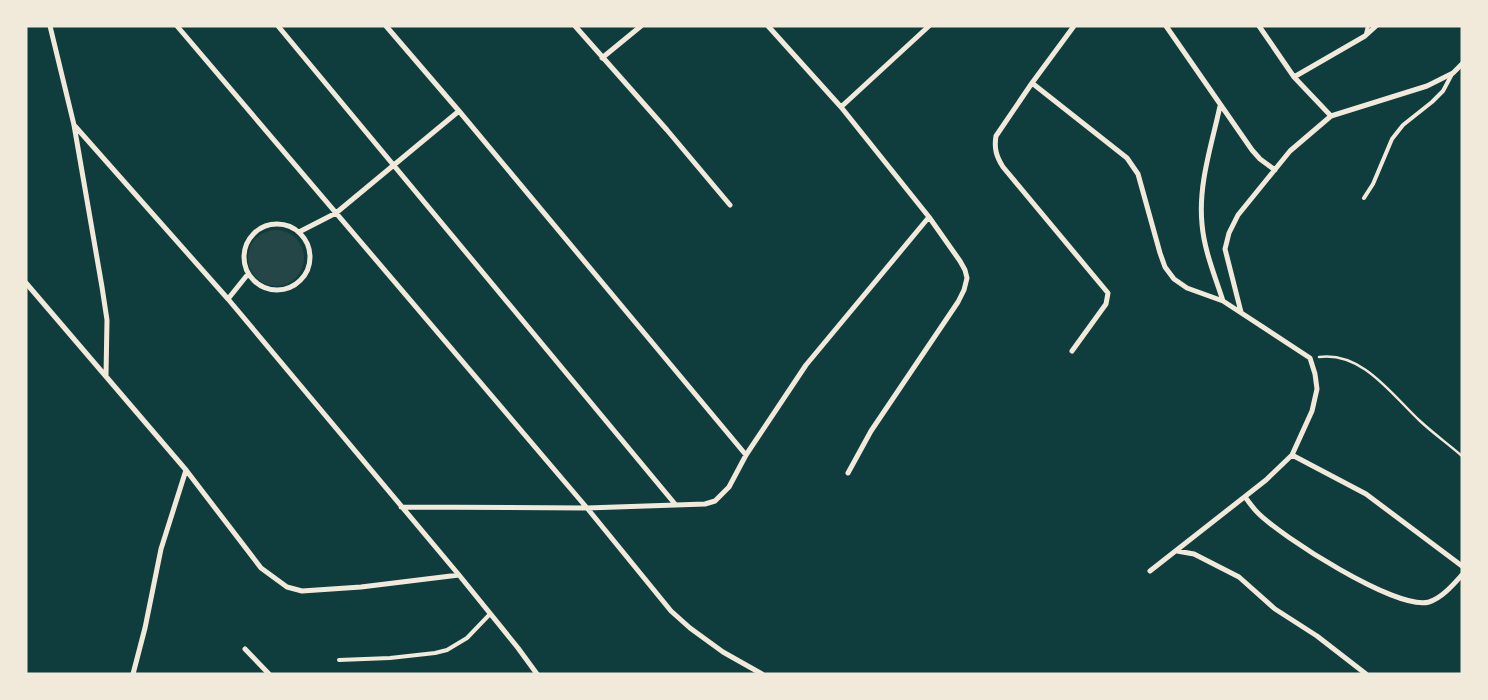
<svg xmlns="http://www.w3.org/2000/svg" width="1488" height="700" viewBox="0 0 1488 700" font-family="Bitter,serif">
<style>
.green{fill:#244646}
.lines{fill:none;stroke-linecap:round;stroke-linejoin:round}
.path{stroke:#f1e9da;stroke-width:2.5}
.service{stroke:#f1e9da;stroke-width:4}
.minor{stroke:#f1e9da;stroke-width:5}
</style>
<rect width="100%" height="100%" fill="#0f3d3e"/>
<path class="green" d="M248 258a28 28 0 1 1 56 0a28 28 0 1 1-56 0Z"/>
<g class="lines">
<path class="path" d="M1319,357c43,-6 73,38 101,64 13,12 28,23 42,35"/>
<path class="service" d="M1366,34l2,-8
M1364,198l9,-14 19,-45 11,-14 29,-23 11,-11 9,-17
M339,660l51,-2 45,-5 12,-3 20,-12 23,-24"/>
<path class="minor" d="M50,26l24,99 28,162 5,33 -1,55
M177,26l410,482 84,103 19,17 33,24 39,22
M278,26l397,478
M386,26l73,85 287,344
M575,26l92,104 63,75
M768,26l73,81 88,110 31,44 5,9 2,8 -3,12 -6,12 -87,129 -23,42
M1074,26l-42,57 95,75 11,16 22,79 5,14 9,12 13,9 36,13 87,57 5,16 2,15 -5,22 -20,44 -26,25 -116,91
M1166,26l86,124 8,9 15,11
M1259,26l35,51 37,39
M602,58l39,-32
M1294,77l71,-41 11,-10
M1032,83l-36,53c-2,12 0,20 7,31l105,126 -2,11 -34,47
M1220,106c-8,38 -22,78 -18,118 2,26 13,52 21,77
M841,107l88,-81
M74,125l154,174 231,276 59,73 19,26
M244 257a33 33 0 1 1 66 0a33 33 0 1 1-66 0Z
M299,232l37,-19 123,-102
M26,283l160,187 75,98 26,19 15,4 59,-4 98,-12
M228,299l20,-25
M1241,312l-16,-63 4,-16 9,-18 52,-64 41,-35 96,-30 26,-13 9,-9
M1292,455l74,39 96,72
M1245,497c4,5 8,11 12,15 23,24 140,99 172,90 13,-4 24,-17 33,-27
M401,507l186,1 118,-4 10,-3 14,-14 17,-32 60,-90 123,-148
M1177,551l17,3 45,23 36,32 42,27 49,38
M245,649l24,25
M133,674l12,-46 16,-79 25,-79"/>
</g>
<rect width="1488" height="700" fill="none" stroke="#f1e9da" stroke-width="55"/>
</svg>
